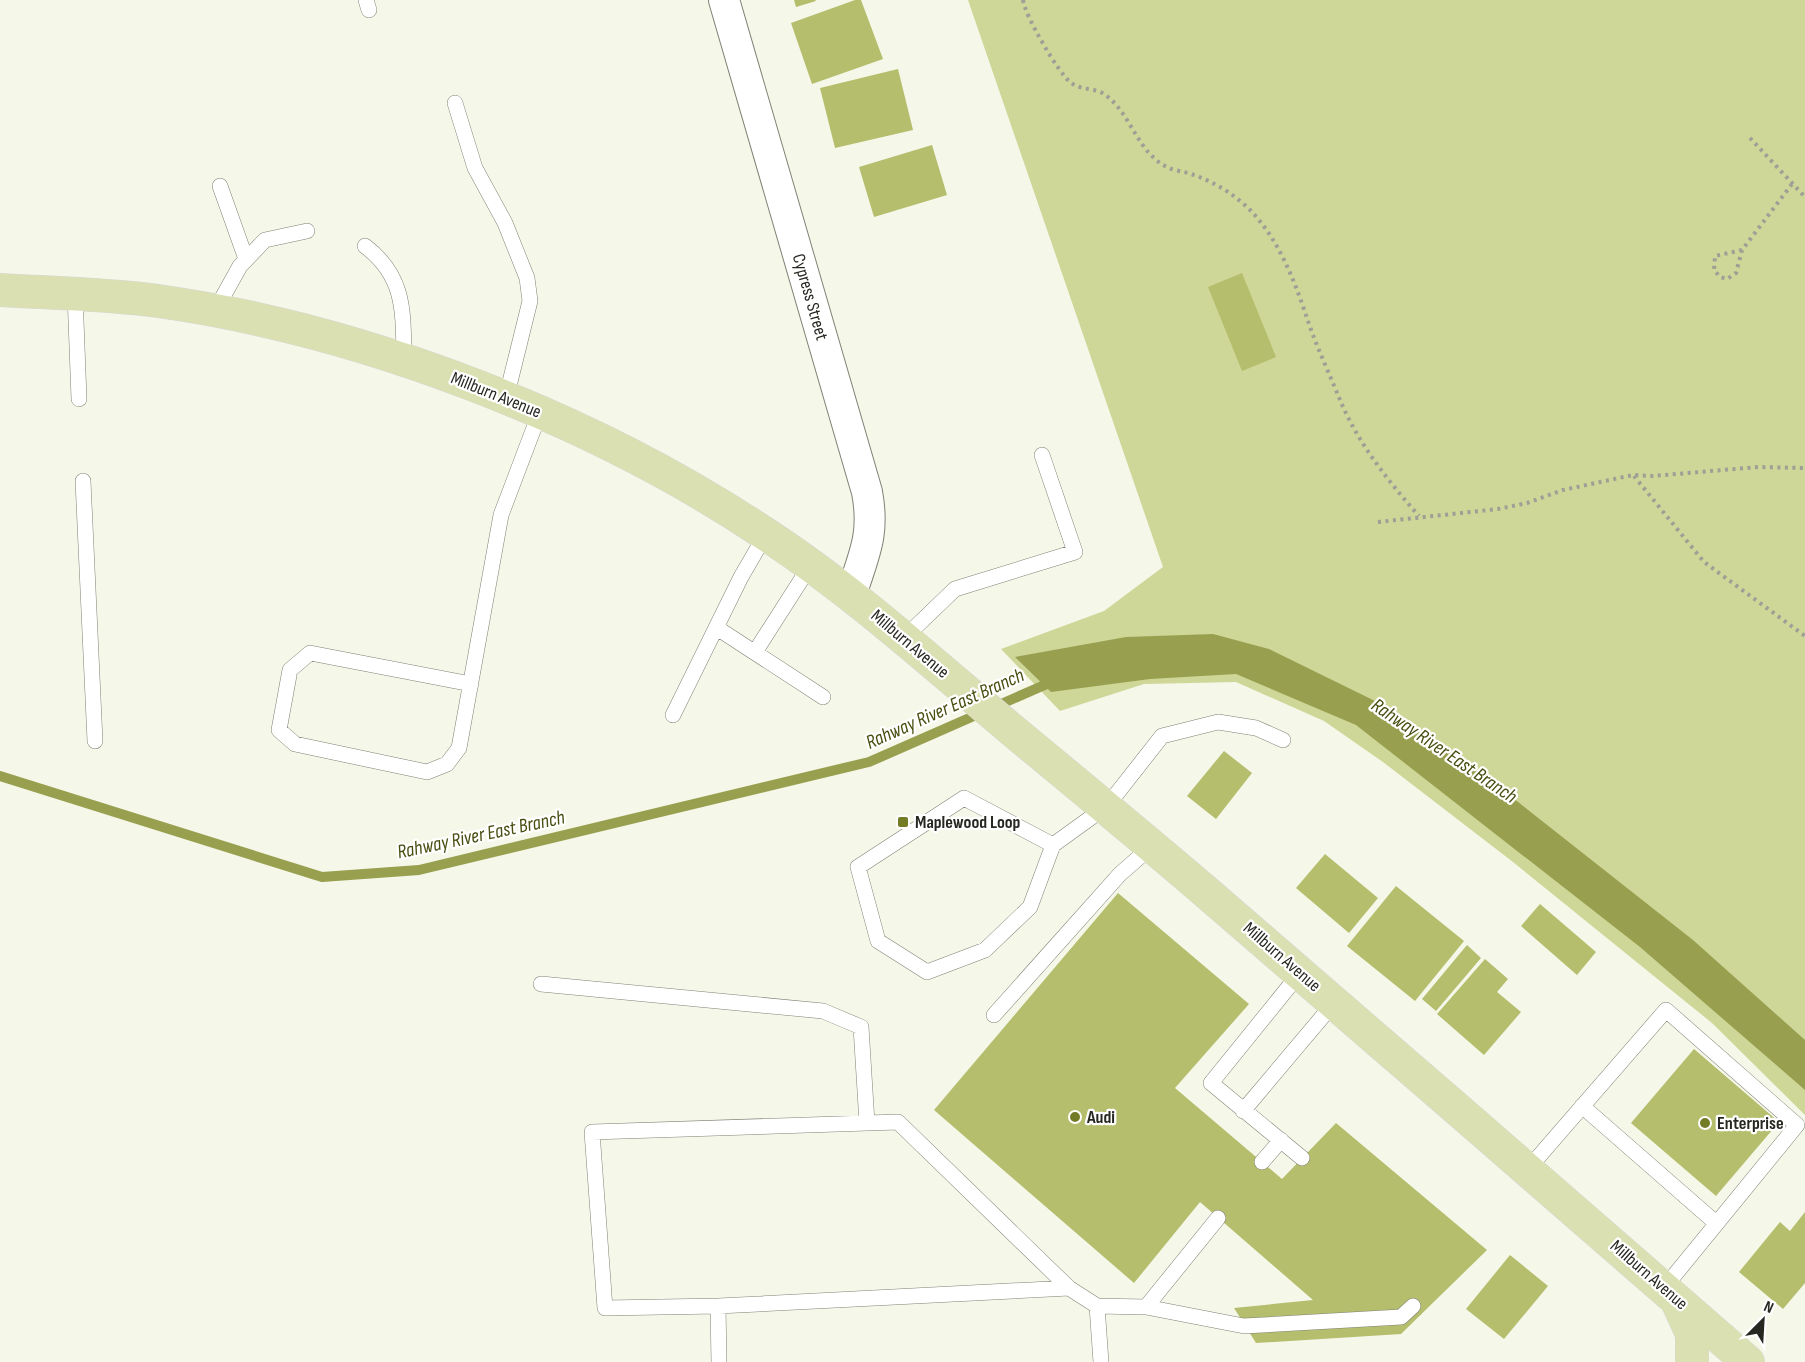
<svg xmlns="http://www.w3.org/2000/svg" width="1805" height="1362" viewBox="0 0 1805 1362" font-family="'Sofia Sans Condensed',sans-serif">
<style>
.green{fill:#ced698}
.water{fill:#98a04f}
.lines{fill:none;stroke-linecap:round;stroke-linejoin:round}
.stream{stroke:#98a04f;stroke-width:10}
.building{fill:#b5be6c}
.service-casing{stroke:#808275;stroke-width:16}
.minor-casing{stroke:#808275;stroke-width:32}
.primary-casing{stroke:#d8d8d7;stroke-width:34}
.path{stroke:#9e9f95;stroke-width:4;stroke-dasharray:3 4.5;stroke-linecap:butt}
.service{stroke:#fff;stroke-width:15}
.minor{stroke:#fff;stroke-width:30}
.primary{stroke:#dae0b2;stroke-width:33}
.poi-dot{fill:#737b25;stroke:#fff;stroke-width:2}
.labels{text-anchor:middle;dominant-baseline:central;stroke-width:4.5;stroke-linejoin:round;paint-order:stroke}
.street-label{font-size:18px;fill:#272722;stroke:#fff}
.poi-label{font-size:18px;font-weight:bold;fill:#272722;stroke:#fff;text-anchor:start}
.water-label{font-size:20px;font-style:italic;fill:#494e10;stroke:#fff}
</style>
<rect width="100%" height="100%" fill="#f5f7e9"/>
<path class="green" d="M968,0h837v1115l-93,-92 -199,-161 -130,-100 -59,-41 -88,-39 -92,2 -84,27 -59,-62 103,-38 59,-44z"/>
<path class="water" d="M1213,634l56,15 106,52 119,82 199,157 112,100v50l-165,-143 -284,-222 -120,-51 -86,5 -99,13 -36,-35 111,-20z"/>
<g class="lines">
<path class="stream" d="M0,776l322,101 97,-7 450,-108 187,-82"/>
</g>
<path class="building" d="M794,0h21l1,1 -20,6z
M855,0h6l22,59 -71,25 -21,-61z
M898,69l15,61 -78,18 -15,-60z
M932,145l15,50 -73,22 -15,-50z
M1242,273l34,84 -34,14 -34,-84z
M1224,751l28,22 -36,46 -29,-23z
M1325,854l53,44 -29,35 -53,-45z
M1396,886l68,55 -49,60 -68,-55z
M1118,893l131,111 -74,84 107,91 54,-56 151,127 -86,84 -145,9 -22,-35 79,-8 -113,-98 -66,81 -200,-173z
M1540,904l56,48 -19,23 -56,-49z
M1467,945l14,13 -45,53 -14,-12z
M1485,959l23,20 -11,13 24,20 -37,43 -47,-41z
M1694,1049l85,73 -63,74 -85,-73z
M1805,1212v71l-22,26 -44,-37 41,-50 10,9z
M1510,1255l38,31 -44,53 -38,-30z"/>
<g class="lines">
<defs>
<path id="service" d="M366,0l3,10
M455,103l20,65 30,55 22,55 3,23 -24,97
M220,186l26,73
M365,246c41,31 38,67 39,114
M75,294l4,105
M215,311l25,-45 25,-26 42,-9
M83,481l12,260
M717,628l106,69
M904,638l51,-49 120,-37 -33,-97
M755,652l55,-86
M471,684l-161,-31 -20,17 -11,60 16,14 132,28 20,-8 12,-16 42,-233 39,-103
M673,715l68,-138 25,-43
M1053,845l-89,-47 -106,69 20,74 49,31 58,-22 45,-43 23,-62 54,-39 55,-70 56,-14 38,6 27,12
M1300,973l-89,110 91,75
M541,984l282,27 38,16 6,96
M994,1015l126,-141 32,-28
M1582,1106l134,117
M1243,1111l91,-108
M1262,1162l19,-22
M1527,1170l139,-160 131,115 -133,163
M1069,1288l-351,18 -113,2 -13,-176 306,-10 171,166 28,18 49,1 72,-89
M718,1306l1,56
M1097,1306l4,56
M1146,1307l98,19 157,-9 12,-11"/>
<path id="minor" d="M724,0l143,492c8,43 -3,62 -16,103"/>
<path id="primary" d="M0,290c52,3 106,4 158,11 206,29 433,117 606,232 89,58 167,129 248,197 65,54 130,107 194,162 181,156 362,313 542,470
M1677,1301l15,33v28"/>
</defs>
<use href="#service" class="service-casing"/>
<use href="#minor" class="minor-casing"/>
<use href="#primary" class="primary-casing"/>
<path class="path" d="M1023,0c2,16 35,72 47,82 9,8 25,6 34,12 28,19 32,59 65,74 6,3 14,3 22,6 22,7 45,21 61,38 29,31 44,73 57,112 9,26 21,51 31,76 18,43 48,81 79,116
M1750,138l55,59
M1742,250l-27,6 -1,14 6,7 7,2 9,-6 6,-23 50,-66
M1634,476l70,86 101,74
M1378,522l120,-13 29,-6 36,-13 70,-15 20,1 105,-9 47,1"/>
<use href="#service" class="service"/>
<use href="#minor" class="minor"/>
<use href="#primary" class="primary"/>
</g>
<g class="poi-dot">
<rect x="897" y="816" width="12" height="12" rx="3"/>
<circle cx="1075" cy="1117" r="6"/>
<circle cx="1705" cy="1123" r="6"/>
</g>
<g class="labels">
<g class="street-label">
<text transform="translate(810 297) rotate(74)">Cypress Street</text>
<text transform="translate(496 395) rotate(22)">Millburn Avenue</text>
<text transform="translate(910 644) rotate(40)">Millburn Avenue</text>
<text transform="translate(1282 957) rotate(41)">Millburn Avenue</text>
<text transform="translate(1649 1275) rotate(41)">Millburn Avenue</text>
</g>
<g class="poi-label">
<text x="915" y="822">Maplewood Loop</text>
<text x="1087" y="1117">Audi</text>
<text x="1717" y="1123">Enterprise</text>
</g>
<g class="water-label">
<text transform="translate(945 709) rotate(-24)">Rahway River East Branch</text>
<text transform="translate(1444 751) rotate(34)">Rahway River East Branch</text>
<text transform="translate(481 835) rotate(-12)">Rahway River East Branch</text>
</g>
</g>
<g transform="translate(1763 1320) rotate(24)" stroke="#ffffff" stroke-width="4.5" paint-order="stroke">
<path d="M0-4.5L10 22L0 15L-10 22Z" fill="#272722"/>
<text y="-9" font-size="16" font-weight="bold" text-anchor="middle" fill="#272722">N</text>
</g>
</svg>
